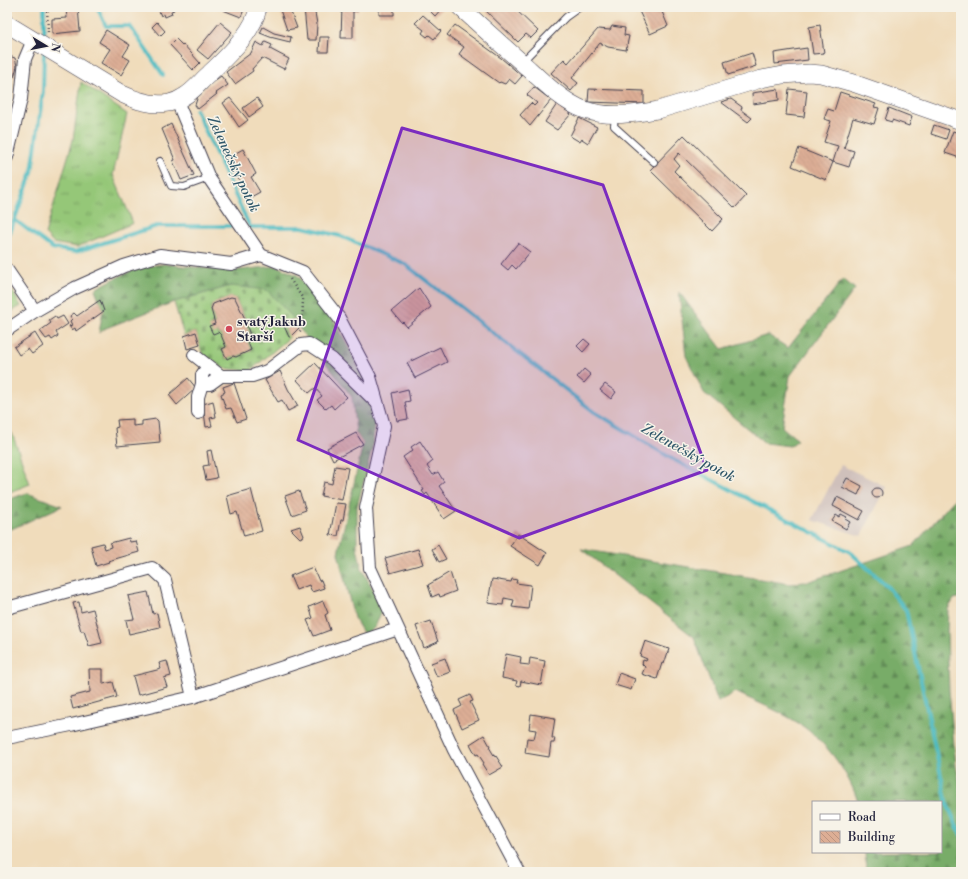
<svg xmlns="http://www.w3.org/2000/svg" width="968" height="879" viewBox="0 0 968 879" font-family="'Libre Bodoni',serif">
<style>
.industrial{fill:#cfc0bb}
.grass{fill:url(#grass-tufts);stroke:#5c745a}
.forest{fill:url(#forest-firs);stroke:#4d6752}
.cemetery{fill:url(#cemetery-stones);stroke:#5c745a;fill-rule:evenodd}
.pitch{fill:#95c778;stroke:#5c745a}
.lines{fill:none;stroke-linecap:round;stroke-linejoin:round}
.stream{stroke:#4ab9c0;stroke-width:4}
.building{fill:url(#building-back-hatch)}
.lane-casing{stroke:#413e4e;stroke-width:8}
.street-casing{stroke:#413e4e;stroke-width:14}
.secondary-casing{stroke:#413e4e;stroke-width:18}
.path{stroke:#413e4e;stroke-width:2.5;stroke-dasharray:1 3;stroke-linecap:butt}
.lane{stroke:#fff;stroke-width:6}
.street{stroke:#fff;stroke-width:12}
.secondary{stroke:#fff;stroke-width:17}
.marked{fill:#7b2cbf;fill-opacity:0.2;stroke:#7b2cbf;stroke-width:3;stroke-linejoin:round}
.poi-dot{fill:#d1495b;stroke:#f7f3e8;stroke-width:1.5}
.labels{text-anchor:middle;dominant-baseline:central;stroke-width:3;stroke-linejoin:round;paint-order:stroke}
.poi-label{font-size:13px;font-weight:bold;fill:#22223b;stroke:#f7f3e8;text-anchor:start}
.water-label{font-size:14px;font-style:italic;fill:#30576a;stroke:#f7f3e8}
</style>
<defs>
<pattern id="grass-tufts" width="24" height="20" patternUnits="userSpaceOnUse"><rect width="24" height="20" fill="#95c778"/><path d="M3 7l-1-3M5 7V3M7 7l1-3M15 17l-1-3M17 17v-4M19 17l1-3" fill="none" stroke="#79a164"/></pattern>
<pattern id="forest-firs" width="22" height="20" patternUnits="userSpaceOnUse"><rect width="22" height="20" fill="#78ac68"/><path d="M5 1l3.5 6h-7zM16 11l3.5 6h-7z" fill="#628c57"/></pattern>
<pattern id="cemetery-stones" width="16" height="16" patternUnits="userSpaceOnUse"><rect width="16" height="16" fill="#95c778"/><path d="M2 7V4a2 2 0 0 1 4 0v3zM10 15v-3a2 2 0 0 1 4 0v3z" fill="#79a164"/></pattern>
<pattern id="building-back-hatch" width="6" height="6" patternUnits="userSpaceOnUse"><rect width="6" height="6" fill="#ddae95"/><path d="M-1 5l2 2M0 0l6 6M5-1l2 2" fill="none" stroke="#bd9581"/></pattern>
</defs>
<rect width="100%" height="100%" fill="#f7f3e8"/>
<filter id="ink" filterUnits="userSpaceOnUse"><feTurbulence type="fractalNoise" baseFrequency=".025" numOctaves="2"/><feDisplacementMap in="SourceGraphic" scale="8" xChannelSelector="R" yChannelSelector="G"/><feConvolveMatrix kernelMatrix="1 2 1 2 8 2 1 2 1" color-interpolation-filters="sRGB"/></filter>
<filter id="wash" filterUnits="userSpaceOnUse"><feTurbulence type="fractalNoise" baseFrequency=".012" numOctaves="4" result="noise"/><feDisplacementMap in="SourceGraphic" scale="16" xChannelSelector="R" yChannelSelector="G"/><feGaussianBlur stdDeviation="0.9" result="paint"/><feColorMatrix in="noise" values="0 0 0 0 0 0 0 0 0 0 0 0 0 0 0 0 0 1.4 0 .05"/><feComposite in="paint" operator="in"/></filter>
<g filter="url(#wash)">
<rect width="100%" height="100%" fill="#f0dcbb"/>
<path class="industrial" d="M841,465l46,22 -26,49 -49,-16z"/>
<path class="grass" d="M81,82l46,32 -14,61 20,48 -56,24 -24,-4 -8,-9 28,-94z"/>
<path class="forest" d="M164,264l67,7 45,-5 21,9 23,25 19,29 28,53 8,42 -3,25 -15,58v41l5,21 21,39 -8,19 -10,9 -11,-18 -16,-65 25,-109 -7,-11 -4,-36 -53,-69 -5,-9 -63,-33 -57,16 -68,26 -7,5 4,-23 -8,-21c25,-13 39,-22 69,-25z
M843,279l12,10 -65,87 -8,51 16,13 -8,6 -25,-3 -61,-50 -18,-37 -7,-64 43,57 46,-14 20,13z
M961,492v105l-7,2 -6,10 -1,25 2,56 7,76 5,23v83h-95l-1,-20h76v-50h-83c-9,-29 -30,-57 -54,-75 -21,-15 -46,-24 -69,-35l-17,10 -24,-65 -113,-88 209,35 20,-3 103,-35z
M27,493l35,13 -55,25v-31z"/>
<path class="cemetery" d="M231,286l36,4 27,29 -10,7 5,10 1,1 -40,34 -27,-3 -21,-15 -6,-21 -12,4 -10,-34zM231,297l4,1 12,24 -1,2 4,11 -3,5 4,10 -15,7 -3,-1 -7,3 -4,-10 4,-2 -5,-12 -11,-9 5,-2 -4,-15 2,-5z"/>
<path class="pitch" d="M7,282l14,24 -14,8z
M12,433l18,51 -23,9v-59z"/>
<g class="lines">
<path class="stream" d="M44,7v34
M97,7l9,19h24l33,49
M196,110l54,117h53l37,9 65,28 188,147 81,49 176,92 36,33 20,25 41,194 14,31
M15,220l37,28 23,4 82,-26h81
M7,240l25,-68 11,-81 1,-39"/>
</g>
<g id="blocks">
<path class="building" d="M66,7h12l2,24 -28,3v-15l15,-1z
M154,7h19l1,3 -3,1 1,3 -7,3 -1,-3 -3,2 -3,-7 -3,1z
M224,7h21l-4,10 -18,-7z
M279,7h10l8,21 -10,2z
M304,7h10l3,17 -1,16h-9z
M330,7h11v2h-11z
M342,7h16v4h-5v27h-12z
M379,7h15v8h-15z
M426,7h17l-8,9z
M482,7h31l25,24 -7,7 -5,-4 -8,8z
M637,7h23l8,19 -18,8z
M423,15l18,16 -7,8 -5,-4 -2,2 -5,-4 2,-3 -9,-7z
M157,22l8,9 -5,5 -8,-9z
M220,22l12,10 -24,27 -11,-9z
M455,25l46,33 21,18 -7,8 -6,-5 -4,5 -5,-2 -1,1 -40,-29 5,-7 -17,-12z
M820,25l4,28 -11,1 -4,-27z
M612,26l13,2 -1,7 5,1 -3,14 -18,-3 -8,-4 -28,35 6,5 -7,8 -20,-18 13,-14 4,4 30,-34 12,1z
M263,27l11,6 17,4 -1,5 -20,-5 -10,-4z
M106,30l24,15 -7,11 7,4 -9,15 -20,-12 9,-14 -11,-7z
M320,37h9l-1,15h-9z
M176,39l6,6 1,-1 17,19 -7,7 -23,-25z
M256,42l7,4 2,-4 7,3 -2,4 19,10 -5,10 -22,-11 -10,11 1,2 -18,13 -9,-12 25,-19z
M807,48l1,12 -33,4 -1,-11z
M752,53l4,13 -28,9 -4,-13z
M9,56l6,2 2,8 -3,11 -7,-1 2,-9 -2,-1v-7z
M221,76l7,9 -12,8 1,1 -19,15 -3,-4 3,-9 8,-9z
M534,87l17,13 -21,26 -10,-11 11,-12 3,3 3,-3 -10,-8z
M589,89l55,2v13l-56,-2z
M778,89l1,11 -26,4 -1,-11z
M789,89l18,2 -3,26 -18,-2z
M840,92l36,12 -2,3 5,1 -5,16 -21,-6 -9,30 10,3 -5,16 -16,-5 5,-16 -14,-4 7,-21 -7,-2 4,-10 6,2z
M230,98l18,22 -9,7 -16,-24z
M257,98l6,9 -14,10 -6,-9z
M731,99l11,8 -1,3 11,8 -4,4 -27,-20z
M557,104l14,10 -14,16 -12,-8z
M889,108l23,9 -3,9 -17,-6v2l-7,-2z
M579,118l18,9 -9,16 -6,-4 -2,3 -10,-6z
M171,124l23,51 -13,5 -8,-19 2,-1 -13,-31z
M934,125l15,5 -3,9 -15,-5z
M953,131l8,3v20l-1,4 -15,-5z
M684,135l62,61 -11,12 -56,-55 -5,6 5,6 -5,6 49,48 -11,12 -62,-61z
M799,148l34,14 -7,18 -34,-14z
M243,149l13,25 -5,3 9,15 -11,6 -22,-40z
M518,243l12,9 -14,17 -4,-4 -4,5 -7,-6z
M419,288l12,19 -24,20 -4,-5 -1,1 -10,-12z
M231,297l4,1 12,25 -1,1 4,11 -3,5 4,10 -15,7 -3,-1 -6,3 -5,-10 4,-2 -5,-12 -3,-3 -5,2 -4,-8 6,-2 -4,-15 2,-5z
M100,300l4,11 -28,20 -1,-3 -3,2 -3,-4 3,-1 -2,-4 2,-2 -2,-3 4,-3 3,3z
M55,316l2,3 6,-3 5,8 -12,8 2,4 -6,4 -2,-3 -4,2 -6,-8 11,-8 -2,-3z
M294,319l5,9 -9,9h-1l-5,-11z
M196,332l4,13 -13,4 -3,-13z
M35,333l8,13 -11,8 -4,-5 -9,6 -5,-8z
M584,339l6,5 -7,8 -6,-6z
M440,347l7,15 -32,16 -8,-15z
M315,363l32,34 -13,12 -3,-4 -5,4 -9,-9 5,-4 -7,-8 -6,5 -12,-13z
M584,369l7,6 -7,8 -7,-6z
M280,371l8,18 10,17 -10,5 -6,-11 -4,2 -13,-22z
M188,378l8,10 -19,17 -8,-10z
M234,383l12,36 -9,3 -6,-14 -5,1 -5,-15 4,-2 -2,-5z
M605,384l11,8 -5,7 -11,-9z
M408,389l2,12 -5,1 3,17 -11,2 -5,-28z
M213,401l3,16 -6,1 2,8 -6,1 -3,-23z
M133,419v7l9,-1v-4l14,-2 2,2 2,21 -43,4 -2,-18 3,-1 -1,-7z
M356,433l7,11 -30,16 -6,-12z
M420,441l13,20 -6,5 6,9 5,-3 6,10 -5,4 17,25 -12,8 -17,-26 -2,2 -3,-4 2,-1 -21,-33 10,-7 -2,-3z
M211,450l6,28 -11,2 -3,-14 6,-1 -2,-14z
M335,466l13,2 -6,32 -21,-4 3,-14 8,2z
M847,478l15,8 -4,9 -16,-8z
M872 493a5 5 0 1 1 10 0a5 5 0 1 1-10 0Z
M251,489l11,42 -18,5 -7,-24 -6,2 -4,-18z
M299,491l7,19 -14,5 -7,-19z
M837,497l27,14 -5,9 -26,-14z
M336,503l10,1 -3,16h-2l-3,16 -8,-1z
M841,514l6,3 -2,2 5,3 -4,7 -14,-8 4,-6 3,2z
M300,526l4,10 -4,2 -9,-9z
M518,534l29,19 -7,12 -30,-19z
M129,538l1,4 6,-1 3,11 -31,9 1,1 -13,4 -5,-20 12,-3 2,6 6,-2 -1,-4z
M438,545l8,14 -7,3 -7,-13z
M418,549l5,15 -33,9 -5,-15z
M313,567l6,14 2,-1 3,8 -12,4 -3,-7 -13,5 -6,-14z
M450,572l6,19 -16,6 -1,-3 -7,3 -4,-12z
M492,579l19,3 1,-3 5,1 -1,3 15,2 -3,24 -16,-2 2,-7 -10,-2 -1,7 -15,-2z
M148,592l5,22 4,-1 3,14 -31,7 -3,-14 8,-1 -6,-23z
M323,601l5,12 -3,2 5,15 -16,6 -7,-16 6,-2 -4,-11z
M79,602l2,10 12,-3 9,34 -13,3 -5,-15h-3l-8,-28z
M431,621l7,21 -14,6 -8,-22z
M645,641l24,8 -5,15 -2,-1 -5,16 -15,-5 3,-7 -3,-3 1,-4 3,1 1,-2 -7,-3z
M506,654l15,3 -1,7 9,1 1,-7 15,3 -4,24 -20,-4 -1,5 -4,-1 1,-4 -15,-3z
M445,658l5,14 -13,5 -6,-14z
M167,661l4,15 -7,2 3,9 -29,8 -5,-19 28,-7 -2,-6z
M89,669h14v15l10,-2 4,15 -44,12 -3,-12 20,-5z
M619,673l16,6 -4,11 -16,-5z
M470,695l3,6 -3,1 9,18 -17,8 -8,-18 8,-4 -3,-6z
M531,714l24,4 -3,20h3l-1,5h-3l-2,14 -24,-4 2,-15 7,1 2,-9 -7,-1z
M484,735l6,11 -1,1 6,10 1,-1 7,11 -14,8 -7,-11 2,-1 -6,-9 -2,1 -6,-11z"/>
</g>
</g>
<g filter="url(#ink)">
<use href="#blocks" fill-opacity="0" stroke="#413e4e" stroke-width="1"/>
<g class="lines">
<defs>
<path id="lane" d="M523,61l43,-44 14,-10
M615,116l-1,10 40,36
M160,161l11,25 13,1 25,-9"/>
<path id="street" d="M177,101l32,77 52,77 42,17 36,46 31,59 14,49 -18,82 4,60 84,182 65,122
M7,157l14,-58 4,-40 8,-19
M7,270l28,41 40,-23 49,-22 36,-11 71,9 30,-9
M7,330l28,-19
M194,355l27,21h31l15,-5 34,-26 8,-1 23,15 44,43
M208,366l-6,9v9h8l11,-8
M198,413v-16l4,-13
M7,608l145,-40 13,12 28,117
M7,738l64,-13 122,-28 205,-68"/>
<path id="secondary" d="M460,7c23,21 45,41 68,61 16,15 37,35 57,42 23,8 50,4 73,0l103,-31 22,-4 26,-2 12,1 32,9 108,38
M7,24l115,70c15,7 30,12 47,9 5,-1 10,-3 14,-6 10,-5 17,-15 25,-22 17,-17 47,-43 50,-68"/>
</defs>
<use href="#lane" class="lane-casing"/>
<use href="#street" class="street-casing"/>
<use href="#secondary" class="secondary-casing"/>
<path class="path" d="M47,7l1,25
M290,279l13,20 -1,30 -4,4"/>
<use href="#lane" class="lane"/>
<use href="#street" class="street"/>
<use href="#secondary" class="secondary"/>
</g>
</g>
<path class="marked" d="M402,128l201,57 104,285 -188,68 -221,-98z"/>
<circle class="poi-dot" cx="229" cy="329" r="4"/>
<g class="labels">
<g class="poi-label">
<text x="237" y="322">svatý Jakub<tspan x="237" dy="15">Starší</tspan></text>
</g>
<g class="water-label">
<text transform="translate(233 164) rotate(65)">Zelenečský potok</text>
<text transform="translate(688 453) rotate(29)">Zelenečský potok</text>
</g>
</g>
<rect width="968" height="879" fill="none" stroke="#f7f3e8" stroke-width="24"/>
<rect x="812" y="801" width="130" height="52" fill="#f7f3e8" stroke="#a29fa3"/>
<rect x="820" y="814" width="20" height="6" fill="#ffffff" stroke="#a29fa3"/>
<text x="848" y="821" font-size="12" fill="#22223b">Road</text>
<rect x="820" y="831" width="20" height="12" fill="url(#building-back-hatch)" stroke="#a29fa3"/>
<text x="848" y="841" font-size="12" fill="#22223b">Building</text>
<g transform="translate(46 46) rotate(100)" stroke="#f7f3e8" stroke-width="3" paint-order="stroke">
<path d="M0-3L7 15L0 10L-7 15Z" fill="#22223b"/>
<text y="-6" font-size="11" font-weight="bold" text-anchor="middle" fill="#22223b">N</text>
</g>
</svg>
